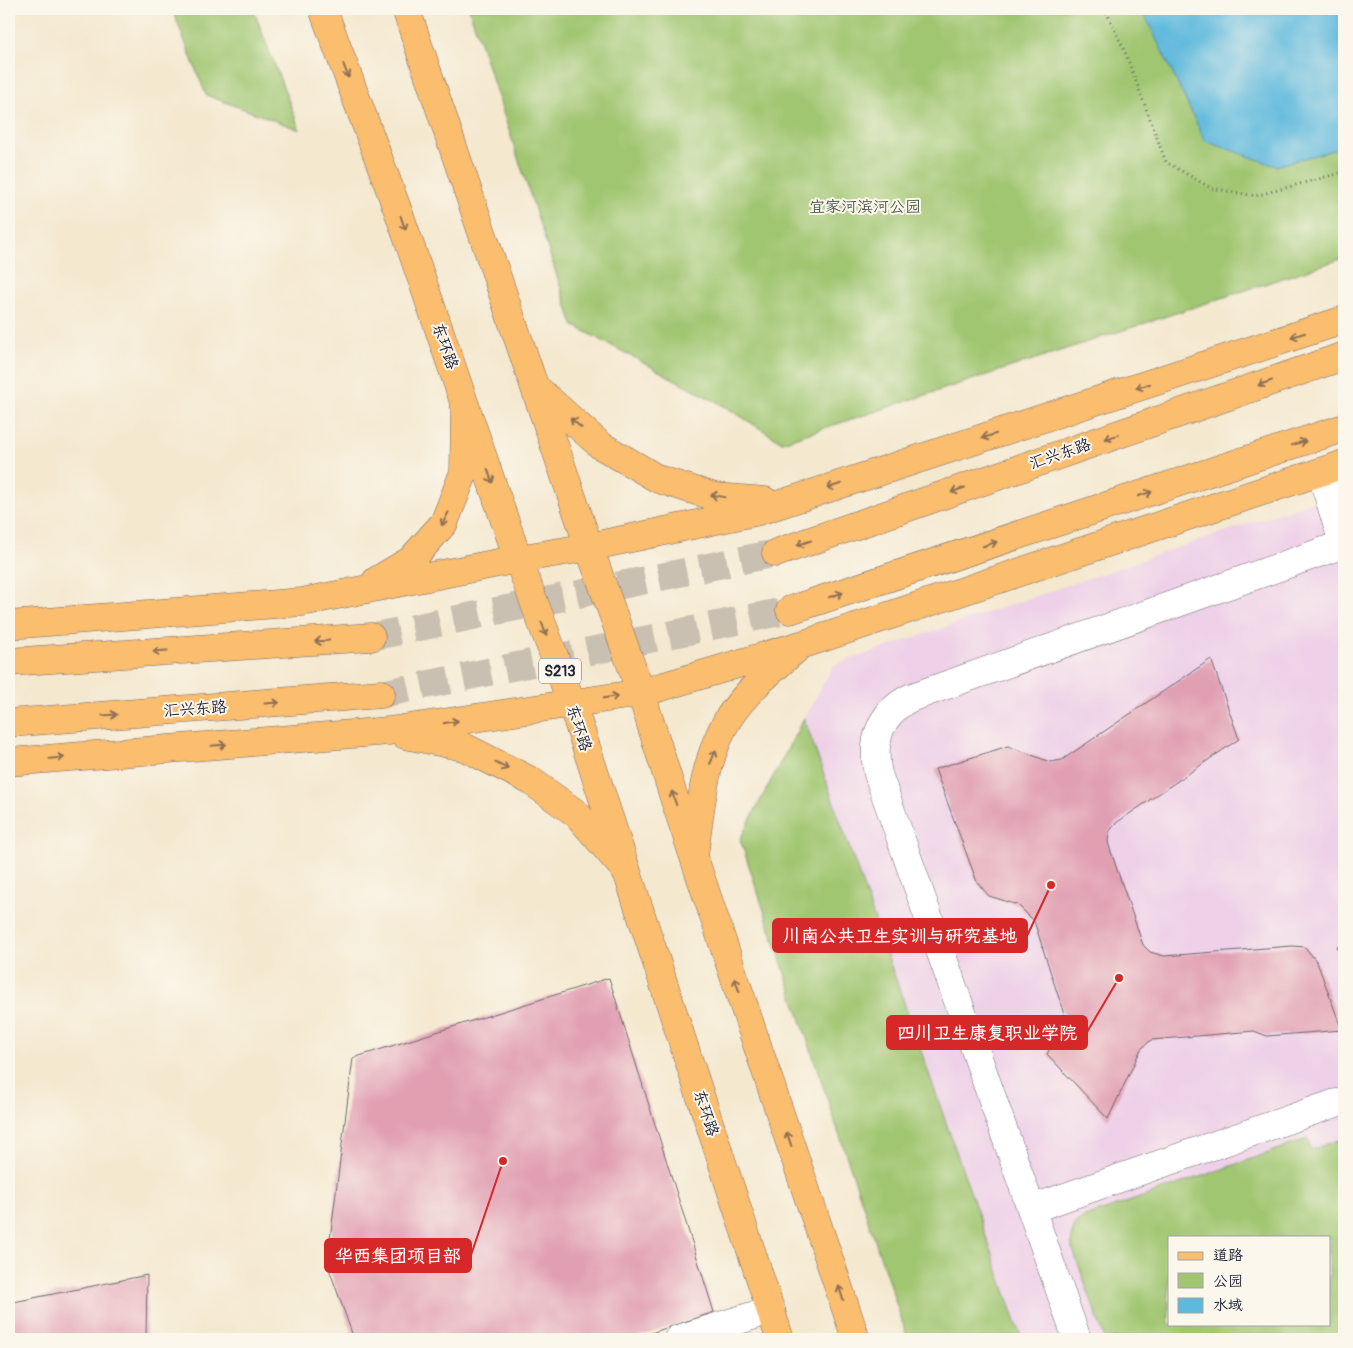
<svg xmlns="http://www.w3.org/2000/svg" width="1353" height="1348" viewBox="0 0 1353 1348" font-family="Pangolin,'LXGW WenKai TC',sans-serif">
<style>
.built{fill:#eed0e8;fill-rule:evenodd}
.green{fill:#a0c671;stroke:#617456;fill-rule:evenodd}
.water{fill:#5fb9dd;stroke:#406e8c}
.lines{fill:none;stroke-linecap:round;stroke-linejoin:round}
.stream{stroke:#5fb9dd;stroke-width:8}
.building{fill:#e19fb2}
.major-tunnel{stroke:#cac0b1;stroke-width:28;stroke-dasharray:28 14;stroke-linecap:butt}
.minor-casing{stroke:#6c676f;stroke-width:29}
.major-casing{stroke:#6c676f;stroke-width:29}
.highway-casing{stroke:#6c676f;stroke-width:29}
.path{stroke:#6c676f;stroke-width:3;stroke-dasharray:1 4;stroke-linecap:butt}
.minor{stroke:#fff;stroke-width:28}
.major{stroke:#fbbd6e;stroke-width:28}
.highway{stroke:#fbbd6e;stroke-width:28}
.oneway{stroke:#8e7054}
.labels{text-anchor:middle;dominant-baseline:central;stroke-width:4;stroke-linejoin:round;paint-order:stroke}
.shield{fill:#fbf7ec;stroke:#636270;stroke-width:1}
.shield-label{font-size:15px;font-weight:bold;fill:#22223b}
.park-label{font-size:16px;fill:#4e5b4e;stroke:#fbf7ec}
.street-label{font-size:16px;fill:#22223b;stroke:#fbf7ec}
.leader{fill:none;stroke:#d62828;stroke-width:2}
.callout-dot{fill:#d62828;stroke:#fbf7ec;stroke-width:2}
.callout{fill:#d62828;stroke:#d62828;stroke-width:2}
.callout-label{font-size:18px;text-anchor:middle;font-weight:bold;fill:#fff}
</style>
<rect width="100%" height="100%" fill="#fbf7ec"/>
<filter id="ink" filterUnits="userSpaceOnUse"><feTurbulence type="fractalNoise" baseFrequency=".02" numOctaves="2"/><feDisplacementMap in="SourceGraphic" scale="10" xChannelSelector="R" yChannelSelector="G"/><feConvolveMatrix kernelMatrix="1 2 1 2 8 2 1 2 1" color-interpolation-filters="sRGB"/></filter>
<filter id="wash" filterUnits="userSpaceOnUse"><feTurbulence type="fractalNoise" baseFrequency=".0096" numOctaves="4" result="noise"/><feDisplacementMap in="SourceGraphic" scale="20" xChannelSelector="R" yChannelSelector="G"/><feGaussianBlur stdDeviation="1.12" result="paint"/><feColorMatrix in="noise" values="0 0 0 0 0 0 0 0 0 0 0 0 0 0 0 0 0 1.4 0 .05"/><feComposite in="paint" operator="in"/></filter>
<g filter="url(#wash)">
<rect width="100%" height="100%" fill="#f4e8cf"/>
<path class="built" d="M1344,491v848h-322l-218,-620 30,-54zM1169,1237h160v87h-160z"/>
<path class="green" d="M172,9h81l47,121 -94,-35z
M469,9h875v249l-562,184 -58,-36 -151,-81z
M804,718l218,621h-114l-168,-500z
M1344,1138v201h-239l-33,-92c-2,-14 1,-22 13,-30l223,-78 3,11zM1169,1237h160v87h-160z"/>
<path class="water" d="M1142,9h202v138l-68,19 -71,-25z"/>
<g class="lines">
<path class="stream" d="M1334,140l10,20"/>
</g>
<g id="blocks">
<path class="building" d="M1211,659l28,80 -123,84 -7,9 -1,10 2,7 33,96 7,7 14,4 128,-10 13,1 12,15 25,68 -75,6 -13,-5 -103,9 -10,9 -33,70 -61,-65 17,-32v-8l-30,-93 -16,-16 -29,-9 -12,-14 -42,-113 73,-23 42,16 12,-2z
M1344,945v22l-7,-20z
M609,978l105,334 -81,27h-279l-27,-76 26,-205z
M147,1275l-1,64h-137v-36z"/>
</g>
</g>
<g filter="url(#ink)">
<use href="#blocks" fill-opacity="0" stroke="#6c676f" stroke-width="1"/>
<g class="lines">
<path class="major-tunnel" d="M371,637l405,-84
M381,694l409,-84"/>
<defs>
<path id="minor" d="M1321,472l23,74
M1031,1209l305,-106
M678,1339l93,-29
M1077,1339l-199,-565c-7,-32 1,-60 32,-76l434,-154"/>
<path id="major" d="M535,387l65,58 58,34 57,18 50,4
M776,553l568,-197
M376,581l35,-21 33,-37 20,-51 1,-64
M790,610l554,-182
M9,625l293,-23 216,-43 71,-12 170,-36 585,-191
M9,662l362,-25
M9,723l372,-29
M405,735l59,12 67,34 46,33 49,57
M9,762l380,-31 252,-38 160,-48 543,-181
M694,856c6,-45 10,-98 34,-137 17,-27 43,-48 67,-69"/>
<path id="highway" d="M323,9l78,210 117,340 54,145 208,635
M406,9l183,538 52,146 34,108 181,538"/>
</defs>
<use href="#minor" class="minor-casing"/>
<use href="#major" class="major-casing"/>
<use href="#highway" class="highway-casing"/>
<path class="path" d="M1102,9l6,6 17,37 41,110 45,26 44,8 89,-24"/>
<use href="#minor" class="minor"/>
<use href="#major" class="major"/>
<use href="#highway" class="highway"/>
</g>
<defs><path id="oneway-shaft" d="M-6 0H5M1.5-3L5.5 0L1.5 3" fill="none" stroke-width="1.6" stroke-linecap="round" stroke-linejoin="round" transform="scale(1.25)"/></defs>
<g class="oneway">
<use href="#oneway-shaft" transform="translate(346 71) rotate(69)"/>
<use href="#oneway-shaft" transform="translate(403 223) rotate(71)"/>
<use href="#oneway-shaft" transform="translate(1298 335) rotate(162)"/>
<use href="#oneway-shaft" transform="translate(1265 383) rotate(161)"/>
<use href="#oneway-shaft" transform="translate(1143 386) rotate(162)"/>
<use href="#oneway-shaft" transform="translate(576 423) rotate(-139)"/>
<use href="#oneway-shaft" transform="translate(989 436) rotate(162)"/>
<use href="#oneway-shaft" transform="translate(1112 437) rotate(161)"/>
<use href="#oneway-shaft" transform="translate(1299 443) rotate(-18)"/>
<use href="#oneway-shaft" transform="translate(490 476) rotate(71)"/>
<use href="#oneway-shaft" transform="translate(834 486) rotate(162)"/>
<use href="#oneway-shaft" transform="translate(958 490) rotate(161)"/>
<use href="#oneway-shaft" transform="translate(1145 494) rotate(-18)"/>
<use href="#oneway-shaft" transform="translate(718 496) rotate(-171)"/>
<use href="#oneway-shaft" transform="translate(445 519) rotate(117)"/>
<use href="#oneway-shaft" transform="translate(804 543) rotate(161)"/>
<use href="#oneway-shaft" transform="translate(990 544) rotate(-18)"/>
<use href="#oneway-shaft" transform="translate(836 595) rotate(-18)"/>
<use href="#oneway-shaft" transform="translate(544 629) rotate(70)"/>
<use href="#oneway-shaft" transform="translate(322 641) rotate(176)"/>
<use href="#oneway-shaft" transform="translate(160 651) rotate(176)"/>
<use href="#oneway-shaft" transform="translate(611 697) rotate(-9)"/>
<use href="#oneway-shaft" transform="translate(272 703) rotate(-4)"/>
<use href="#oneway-shaft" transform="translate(110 715) rotate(-4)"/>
<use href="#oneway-shaft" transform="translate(451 722) rotate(-9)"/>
<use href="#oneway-shaft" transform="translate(219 745) rotate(-5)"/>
<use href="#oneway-shaft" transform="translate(713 757) rotate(-68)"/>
<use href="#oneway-shaft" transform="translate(57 758) rotate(-5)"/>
<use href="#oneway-shaft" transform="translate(502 766) rotate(27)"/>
<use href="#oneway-shaft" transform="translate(674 798) rotate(-108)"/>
<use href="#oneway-shaft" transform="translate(737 985) rotate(-109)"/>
<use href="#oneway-shaft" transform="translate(789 1139) rotate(-109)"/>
<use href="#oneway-shaft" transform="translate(841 1293) rotate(-109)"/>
</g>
</g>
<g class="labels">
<rect class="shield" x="539" y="658.5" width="42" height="25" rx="4"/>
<g class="shield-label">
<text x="560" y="671">S213</text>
</g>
<g class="park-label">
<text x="865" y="207">宜家河滨河公园</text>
</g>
<g class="street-label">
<text transform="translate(445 346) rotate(71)">东环路</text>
<text transform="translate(1060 454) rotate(-19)">汇兴东路</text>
<text transform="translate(195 709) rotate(-4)">汇兴东路</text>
<text transform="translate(579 728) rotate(72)">东环路</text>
<text transform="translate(706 1113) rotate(72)">东环路</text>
</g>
</g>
<path class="leader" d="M1051 885L1027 936M1119 978L1087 1032M503 1161L471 1255"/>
<g class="callout-dot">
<circle cx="1051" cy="885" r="5"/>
<circle cx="1119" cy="978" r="5"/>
<circle cx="503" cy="1161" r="5"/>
</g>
<g class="callout">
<rect x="773" y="919" width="254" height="33" rx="5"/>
<rect x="887" y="1016" width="200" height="33" rx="5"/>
<rect x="325" y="1239" width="146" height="33" rx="5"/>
</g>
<g class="callout-label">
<text x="900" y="942">川南公共卫生实训与研究基地</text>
<text x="987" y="1039">四川卫生康复职业学院</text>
<text x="398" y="1262">华西集团项目部</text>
</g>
<rect width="1353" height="1348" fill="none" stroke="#fbf7ec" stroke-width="30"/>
<rect x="1168" y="1236" width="162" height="90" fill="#fbf7ec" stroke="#a4a2a5"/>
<rect x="1178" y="1252" width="25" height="8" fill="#fbbd6e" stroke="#a4a2a5"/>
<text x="1213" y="1260" font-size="15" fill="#22223b">道路</text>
<rect x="1178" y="1273" width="25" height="15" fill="#a0c671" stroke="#a4a2a5"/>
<text x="1213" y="1286" font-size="15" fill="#22223b">公园</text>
<rect x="1178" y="1298" width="25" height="15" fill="#5fb9dd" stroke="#a4a2a5"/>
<text x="1213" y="1310" font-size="15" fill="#22223b">水域</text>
</svg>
